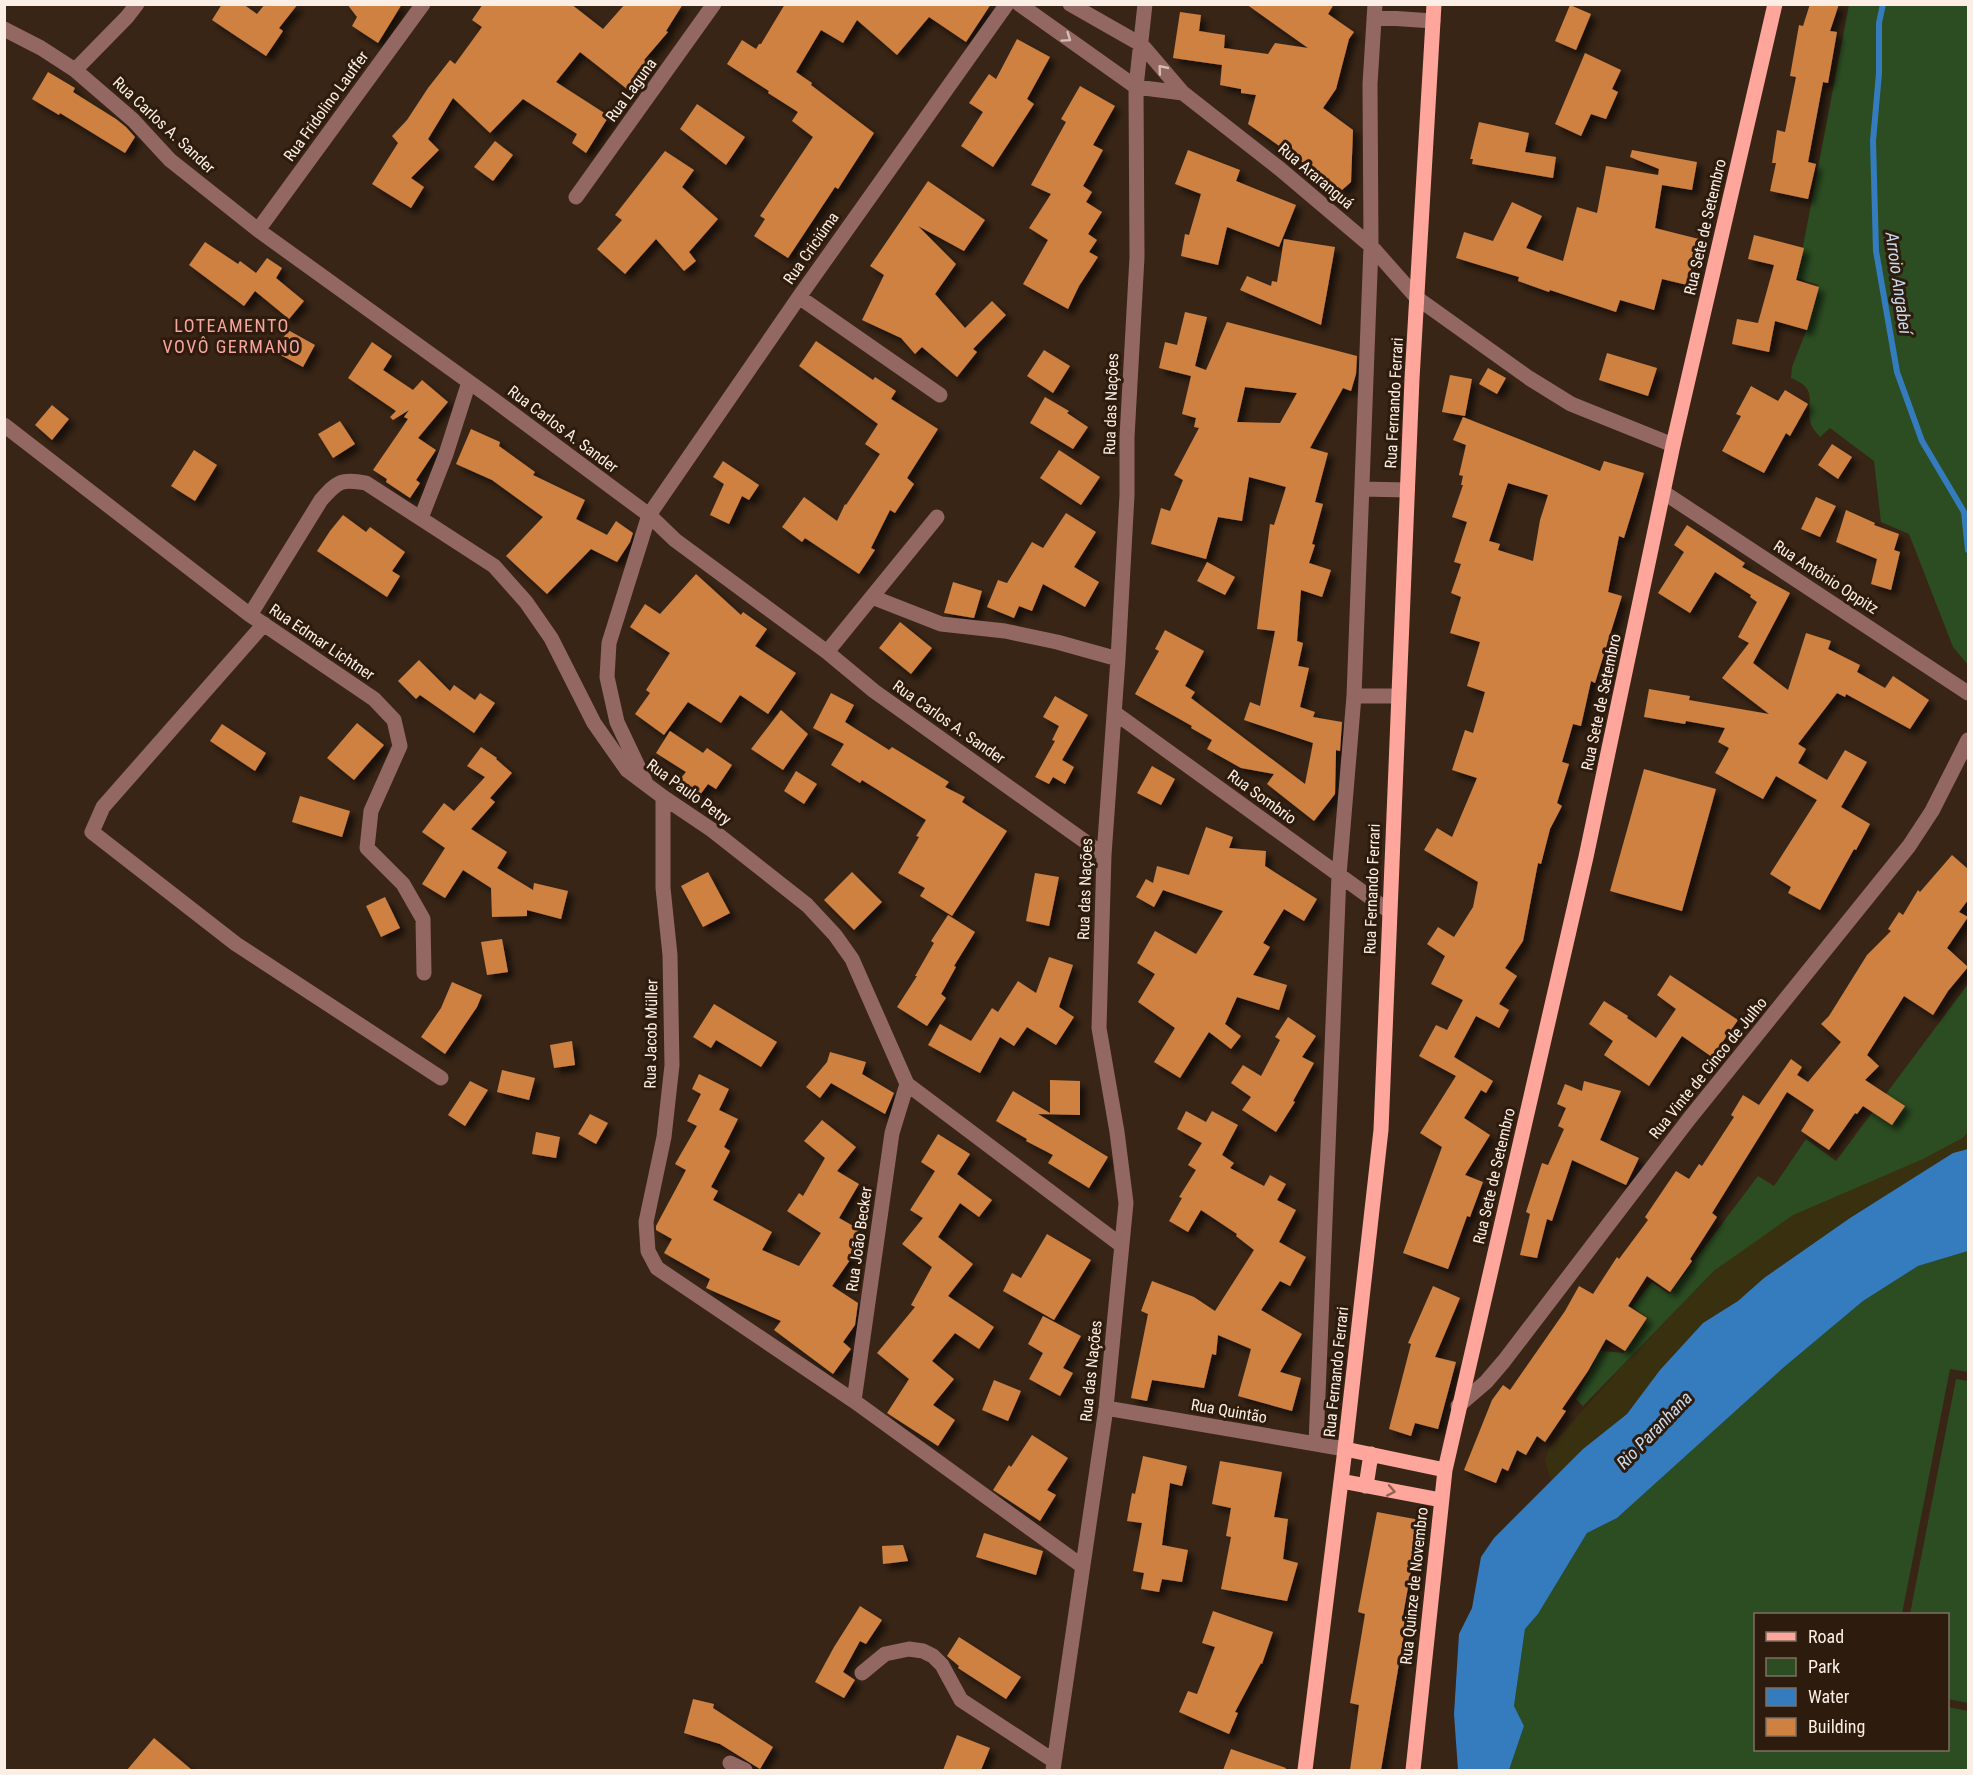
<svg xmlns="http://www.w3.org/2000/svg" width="1973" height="1775" viewBox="0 0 1973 1775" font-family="'Roboto Condensed',sans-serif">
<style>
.green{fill:#2c4d22}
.sand{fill:#393010}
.water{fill:#347cbd}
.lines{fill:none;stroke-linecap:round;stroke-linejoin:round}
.stream{stroke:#347cbd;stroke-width:6}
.building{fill:#ce8141;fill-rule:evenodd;filter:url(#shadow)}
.minor{stroke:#936863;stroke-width:15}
.major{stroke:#fea69c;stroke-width:15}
.oneway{stroke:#d7bfb7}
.oneway2{stroke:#966054}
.labels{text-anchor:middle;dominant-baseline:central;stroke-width:6;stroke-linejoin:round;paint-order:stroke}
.street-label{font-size:16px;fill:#fbeee4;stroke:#2d1b0d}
.water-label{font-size:18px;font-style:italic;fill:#c9daec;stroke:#2d1b0d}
.neighbourhood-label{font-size:18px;letter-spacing:1.5px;fill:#f8a59f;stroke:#2d1b0d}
</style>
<defs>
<filter id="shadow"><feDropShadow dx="5.5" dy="5.5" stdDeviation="3" flood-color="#0009"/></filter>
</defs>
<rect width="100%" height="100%" fill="#382516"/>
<path class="green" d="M1849,5h119v660l-15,-18 -44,-113 -28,-12 -7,-61 -44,-33 -10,9c-4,-5 -9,-10 -10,-16 -3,-22 8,-32 -19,-43l1,-11 13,-33 13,-49 -21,-7z
M1968,984v148l-5,6 -248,132 -132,136 -7,-7 20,-40 -4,-4 -1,-5 33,3 24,-35 -16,-11 20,-25 17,12 89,-118 16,10 32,-47 30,22z
M1968,1251v121l-18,-3 -48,245h-146v136h192v-43l20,4v59h-459l15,-44 -10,-20 11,-77 13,-15 49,-81 30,-15 166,-150 80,-67 55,-35z
M1956,1379l12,2v322l-20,-4v-85h-38z"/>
<path class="sand" d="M1968,1132v17l-15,4 -103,65 -86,60 -26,23 -35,22 -43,47 -33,44 -44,35 -32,33 -6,-22 4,-12 76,-85 90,-93 78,-55 130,-56 40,-21z"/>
<path class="water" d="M1968,1149v102l-50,15 -55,35 -80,67 -166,150 -30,15 -49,81 -13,15 -11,77 10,20 -15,44h-51l-4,-56 5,-80 13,-26 9,-51 13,-19 89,-89 44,-35 33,-44 43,-47 35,-22 26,-23 86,-60 103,-65z"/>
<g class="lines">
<path class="stream" d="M1883,4l-4,19v50l-6,68 3,110 21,121 25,69 42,71 4,38"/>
</g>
<path class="building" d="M222,4h21l14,10 8,-10h33l-19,24 4,3 -17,25 -54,-36z
M347,4h55l-24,39 -26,-17 5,-9z
M483,4h88l32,25 22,-25h58l-17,27 2,1 -24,28 3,3 -20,26 -47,-37 -24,30 53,34 -23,37 -14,-10 5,-9 -54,-35 -33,34 -37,-35 -25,41 11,11 -28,28 13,9 -13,21 -39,-24 26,-41 -6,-7 15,-16 21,-32 22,-28 5,4 27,-37 -10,-7z
M785,4h206l-25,38 -37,-25 -32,38 -40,-35 -14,23 -22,-13 -25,42 16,11 -1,2 63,48 -36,56 -3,-2 -47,71 -34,-22 11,-17 -5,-3 53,-79 -21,-16 6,-9 -30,-19 1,-2 -42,-27 15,-24 14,9 3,-5h2z
M1246,4h88l-6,10 26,18 -5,7 -13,50 -13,19 30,22 -2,52 -9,8 -94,-66 8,-29 -15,-2v-4l-21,-4 2,-20 -49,-7 7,-46 21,3 -2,16 26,4 -1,13 44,6 7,-11 33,5z
M1810,4h29l-9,27 7,1 -9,51 -5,-1 -15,80 8,2 -8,35 -38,-8 6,-28h-4l5,-33 8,2 11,-55 -6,-1 9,-51 4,1z
M1570,5l21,9 -15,36 -21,-9z
M1017,39l33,18 -23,42 7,5 -41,63 -32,-21 22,-34 -14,-9 20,-29 7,5z
M1585,53l36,17 -9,19 6,3 -12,27 -15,-5 -10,22 -26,-12z
M48,72l27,16 -2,4 43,27 10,8 9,10 -10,16 -65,-40 -1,2 -27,-16z
M1080,86l35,20 -22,39 10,5 -20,36 9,6 -6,10 16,10 -14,22 9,6 -8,12 9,5 -19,29 -11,23 -45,-25 25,-44 -19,-12 22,-34 -20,-9 35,-63 -5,-3z
M697,104l48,33 -19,28 -46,-36z
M1479,122l50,11 -4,19 31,5 -3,21 -81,-14 1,-5h-3z
M495,141l18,14 -20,26 -19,-14z
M1188,150l52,20 -4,11 60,24 -17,42 -52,-20 -9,38 -37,-9 4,-22 4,1 12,-41 -26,-10z
M1632,150l65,12 -5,28 -30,-5 -7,43 44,11 -12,46 -25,-6 -8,31 -34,-10 -4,12 -66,-22 -1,2 -31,-11 1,-4 -63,-19 8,-26 29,9 19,-39 30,14 -16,32 37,13 14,-54 20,6 9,-47 52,9 1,-6 -29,-12z
M665,151l29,19 -12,17 36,32 -29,33 7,9 -12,10 -28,-32 -31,35 -28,-25 25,-29 -7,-5z
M928,181l57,39 -21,31 -46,-25 38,38 -21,30 30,34 27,-27 14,14 -33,34 4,3 -20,25 -35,-30 -7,7 -14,-16 -39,-18 22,-45 -14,-9z
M1754,235l50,13 -8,32 23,7 -12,43 -32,-9 -6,31 -37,-8 5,-25 21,4 16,-58 -26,-6z
M1284,239l51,8 -14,78 -81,-35 7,-14 24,10 1,-5 5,1z
M205,242l33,22 2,-3 16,12 11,-15 15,10 -6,10 28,23 -15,18 -34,-28 -11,15 -55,-41z
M1185,312l22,5 -12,49 11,4 21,-48 130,34 -1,18 -5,17 -8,-3 -33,60 18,5 -13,49 8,2 -11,40 3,1 -6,18 22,7 -9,27 -21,-7 -4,51 6,2 -5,23 11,2 -9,39 15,5 -2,5 29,5 -2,29 -4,-1 -1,44 -21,27 -47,-37 7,-10 -33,-6 -34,-19 5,-9 -21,-12 1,-2 -57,-32 24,-43 -4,-2 10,-19 39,21 -19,35 10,6 -4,6 114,86 8,-41 -69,-23 6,-18 10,4 15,-75 -18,-2 13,-105 4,1 12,-38 -37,-10 -7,44 -24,-4 -12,42 -55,-15 10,-36 9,3 13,-31 -9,-5 25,-47 -5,-1 2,-9 -14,-4 9,-38 -32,-8 6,-26 12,3zM1245,387l52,6 -17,30 -43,-1z
M288,330l27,15 -12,22 -28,-15z
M816,341l57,39 2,-3 21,14 -5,8 47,30 -31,49 7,6 -19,29 -5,-3 -19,38 4,2 -16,24 -54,-36 -3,4 -20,-15 22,-30 33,24 8,-17 1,1 34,-51 -15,-10 13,-20 -79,-58z
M372,342l20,14 -9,14 30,20 9,-10 26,22 -30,36 18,12 -20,30 4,3 -10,15 -24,-16 1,-3 -14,-9 35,-51 -4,-2 5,-7 -16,10 -3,-3 6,-6 -48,-33z
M1044,350l26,16 -17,27 -26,-17z
M1607,353l50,15 -9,28 -49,-16z
M1488,368l18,10 -9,16 -18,-10z
M1450,375l22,4 -7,37 -23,-4z
M1751,386l27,15 7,-11 23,14 -18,32 -4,-3 -22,40 -42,-22 19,-35 -5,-2z
M1045,397l24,14 -2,2 21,14 -15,22 -43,-26z
M52,405l17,14 -17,21 -17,-15z
M1463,417l137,54 4,-10 40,12 -20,65 -5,-2 -11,56 14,4 -27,87 -4,-2 -10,45 -8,-2 -11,38 7,2 -12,39 5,3 -12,23 -9,35 -3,-1 -15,78 -18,27 12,8 -18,28 10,6 -10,18 -23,-12 -22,41 39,24 -7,12 -5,-3 -17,28 26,17 -25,40 18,7 -13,35 -3,-1 -19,53 -45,-16 39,-106 -22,-14 36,-57 -37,-20 17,-31 11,5 16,-30 -32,-16 14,-28 -18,-12 11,-17 16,10 19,-30 5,-25 -54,-32 13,-22 15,9 25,-59 -25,-8 13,-40 8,3 12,-41 -18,-6 13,-44 -30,-9 11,-36 -10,-4 10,-29 -7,-2 13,-40 -15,-5 11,-32h-2l2,-9 -4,-1 7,-30 -13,-5zM1508,483l40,12 -8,25 -7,41 -35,-11 2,-6 -11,-3z
M340,421l15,23 -22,14 -15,-24z
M471,429l29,13 -1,4 36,26 -2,3 52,25 -9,19 31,16 9,-14 17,12 -3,9 -13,20 -26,-13 -44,45 -41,-38 37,-39 -51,-37 -36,-16z
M1832,444l20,13 -14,22 -20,-14z
M194,450l23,15 -22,36 -24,-15z
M1059,450l41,27 -19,28 -41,-27z
M723,461l36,24 -10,15 -7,-4 -13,28 -19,-9 14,-31 -11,-7z
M1816,497l20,9 -16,31 -19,-8z
M1846,510l29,13 -1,2 25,9 -5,16 6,2 -9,38 -20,-6 6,-25 -41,-17z
M1066,513l30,19 -22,35 25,15 -14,25 -42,-23 -11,27 -13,-5 -5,12 -27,-11 11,-27 9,3 25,-41 11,6z
M343,515l23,17 4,-5 35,25 -13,19 8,5 -13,21 -70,-46 13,-20z
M1687,525l58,38 -3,4 48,26 -37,70 35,27 18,-57 25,8 -3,8 32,16 -3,7 28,16 8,-12 36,24 -19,29 -64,-35 -1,3 -8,-4 -39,51 8,5 -8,14 29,17 18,-30 22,12 -26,45 29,17 -14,26 -2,-1 -34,61 -32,-17 3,-6 -21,-13 47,-74 -41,-24 -13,23 -48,-26 14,-25 -11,-6 7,-14 -39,-7 -1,3 -41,-7 5,-28 41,7 -1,4 80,14 -47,-36 27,-35 -11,-6 19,-35 -7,-5 1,-2 -36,-23 -25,41 -32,-20 26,-41 -10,-7z
M1207,562l28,15 -10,18 -28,-14z
M696,574l45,41 2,-3 24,17 -12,17 41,27 -28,41 -28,-19 -19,28 -33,-21 -24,33 -29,-21 15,-21 -4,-3 24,-37 -40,-26 15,-23 15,10z
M953,582l29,9 -8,27 -30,-5z
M900,622l32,26 -21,26 -32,-26z
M419,660l31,31 4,-6 21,15 5,-7 15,10 -21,30 -54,-38 -4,4 -18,-18z
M831,693l23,12 -9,17 44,28 3,-3 57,35 -4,5 20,10 -3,5 45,29 -55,85 -32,-20 5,-8 -27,-15 21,-36 -3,-1 10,-16 -64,-40 -2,3 -29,-18 13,-21 -31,-16z
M1055,696l33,19 -26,45 12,7 -9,17 -12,-7 -4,7 -14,-7 20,-36 -3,-1 7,-14 -16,-9z
M781,710l27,24 -25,36 -32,-21z
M357,723l27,22 -30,35 -27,-22z
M222,724l44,29 -11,18 -45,-30z
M670,731l33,22 4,-5 25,17 -16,24 -8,-5 -11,15 -20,-16 9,-11 -30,-19z
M481,747l16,11 -1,1 16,14 -22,25 5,4 -24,27 36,23 -10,16 36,22 1,-7 34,8 -7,28 -34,-9v6l-35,1 -1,-29 -28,-18 -18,28 -23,-14 23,-36 -23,-16 22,-29 10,8 31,-34 -18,-11z
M1152,766l23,13 -14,26 -24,-12z
M1644,769l72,20 -34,122 -72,-20z
M796,771l21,13 -13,20 -20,-13z
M300,796l50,15 -8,26 -50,-15z
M1206,827l27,10 -4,11 37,3 -1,15 52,33 -13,22 -20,-12 -21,34 7,4 -17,28 34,10 -8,25 -42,-13 -12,27 16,12 -10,13 -22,-17 -29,46 -26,-16 21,-34 -37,-26 17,-28 -18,-11 18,-32 41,23 27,-43 -60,-21 -9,17 -18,-10 10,-18 7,4 4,-17 32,9z
M1952,855l16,14v31l-9,12 9,5 -21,31 21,19 -20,24 -15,24 -29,-19 -37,59 12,11 -14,14 40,26 -13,19 -29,-19 -6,8 -2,-1 -26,37 -28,-19 13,-21 -27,-18 -75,121 5,4 -27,42 2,2 -22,31 -23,-16 -19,30 19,12 -22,33 -19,-12 -18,32 -26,38 4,2 -21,31 -8,-6 -11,19 -9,-5 -9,21 -6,-3 -6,15 -32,-13 28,-70 11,-15 7,5 55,-79 14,-25 14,8 24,-37 2,2 29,-39 -3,-3 31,-46 13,8 10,-15 3,2 32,-49 -3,-2 12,-20 16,10 32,-46 11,8 -5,8 11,7 33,-40 -20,-18 8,-8 38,-61 24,-24 -3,-2 11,-17 4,3 15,-25 2,2z
M708,872l22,41 -27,14 -22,-41z
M852,872l30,30 -28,28 -30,-30z
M1035,873l24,4 -10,49 -23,-5z
M385,897l15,31 -19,9 -15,-31z
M948,915l27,17 -21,34 2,1 -15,27 5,4 -19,28 -30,-19 20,-31h-2l19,-33 -3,-2z
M502,939l6,33 -21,3 -6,-33z
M1049,957l24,8 -14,42 15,10 -18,28 -29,-18 -13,19 -14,-9 -20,36 -52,-28 12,-21 31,17 21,-33 6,4 20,-31 18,12z
M1670,975l68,45 -26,37 -30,-21 -33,50 -45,-31 9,-14 -24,-17 15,-23 24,15 -1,2 29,20 20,-29 -19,-14z
M452,982l30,13 -5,12 -32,47 -24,-17 20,-29z
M714,1004l63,38 -16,25 -45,-27 -5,8 -18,-11z
M1288,1017l28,19 -14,21 12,6 -21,38 2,1 -19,30 -34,-22 9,-13 -20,-14 12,-18 18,11 19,-36 -5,-3z
M572,1041l3,24 -21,3 -4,-23z
M830,1052l36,10 -4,12 32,19 -9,21 -54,-31 -11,15 -14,-11 21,-25z
M502,1070l33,8 -6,22 -32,-8z
M699,1074l30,15 -10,21 19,9 -14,28 6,4 -19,36 7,4 -5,9 59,32 -10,18 37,16 22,-33 -34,-22 12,-18 4,3 22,-38 -21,-17 18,-21 34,27 -19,24 22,13 -20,34 25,14 -16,26 2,2 -18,26 26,17 -3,22 -12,17 8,7 -18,25 -59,-44 7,-9 -75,-33 4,-9 -46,-26 8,-14 -16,-9v-4l30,-56 -11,-6 22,-38 -10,-5 14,-27 -9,-5z
M1050,1080l30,1v34l-42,-1 70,43 -19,31 -41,-25 5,-8 -27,-14 1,-2 -31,-18 17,-30 37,22z
M470,1081l18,9 -23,36 -17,-11z
M1584,1081l37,10 -21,49 39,18 -13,27 -54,-25 -20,61 -5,-2 -10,39 -17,-3 10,-41 -4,-2 16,-49 6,2 16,-36 -6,-3 8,-18 -9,-4 8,-20 17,7z
M1186,1111l20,11 6,-11 26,14 -16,30 12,8 -4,5 34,18 6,-11 16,9 -9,16 19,10 -17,32 27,15 -16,29 -10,-5 -19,29 41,24 -22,38 21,6 -9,33 -54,-15 13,-47 -33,-14 -2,20 -4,-1 -8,34 -52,-8 -5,21 -16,-3 17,-84 -7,-3 11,-30 42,16 21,14 39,-61 -18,-14 1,-2 -36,-24 -13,22 -19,-11 13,-23 -3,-1 17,-27 -8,-5 14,-22 -25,-14z
M590,1114l18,9 -12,21 -18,-10z
M536,1132l24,5 -4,21 -24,-4z
M938,1134l32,20 -13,20 35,26 -13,17 -19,-14 -22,34 35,27 -25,32 46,31 -15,22 -24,-16 -23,28 22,18 -21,26 22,15 -17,26 -51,-33 22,-34 -32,-26 38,-46 -4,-2 21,-38 -30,-23 21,-26 -13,-8 25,-39 -14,-9z
M1047,1234l44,26 -37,60 -51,-29 9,-18 9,5z
M1433,1286l27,12 -25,59 21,5 -18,67 -23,-6 -4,13 -22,-7 22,-85 -3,-1z
M1043,1316l38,20 -18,32 10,5 -13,23 -31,-17 14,-26 -15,-9z
M994,1380l27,11 -13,30 -26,-11z
M1032,1435l36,23 -21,32 9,5 -16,26 -47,-31 16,-25 2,2z
M1143,1456l44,10 -5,20 -12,-3 -8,62 26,5 -6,32 -20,-3 -3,13 -18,-3 3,-16 -11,-2 9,-48 -15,-2 5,-28 3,1z
M1220,1461l62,11 -8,45 14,2 -5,40 15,4 -11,38 -66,-12 10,-52 -5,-1 5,-28 -19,-4z
M1377,1512l43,8 -18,101 4,1 -25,148h-31l9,-65 -9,-2 15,-89 -7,-2z
M984,1533l59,18 -7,24 -60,-18z
M903,1545l5,16 -25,3 -1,-18z
M860,1606l22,14 -16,24 -6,-3 -17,31 12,8 -11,18 -29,-16 19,-35z
M1213,1611l60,21 -11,32 -1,-1 -26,49 3,1 -9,21 -50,-22 9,-21 9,3 18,-47 -13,-4z
M959,1637l62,40 -15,22 -48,-31 1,-2 -12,-10z
M693,1699l21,5 -1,4 60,39 -13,22 -40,-25 -36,-11z
M957,1735l33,13 -9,22h-38z
M154,1738l38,32h-65z
M1231,1749l55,19 -1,2h-62z"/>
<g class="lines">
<path class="minor" d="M1019,4l117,83 47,6
M1070,4l72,41 41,48 97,76 91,77 46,52 112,80 42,26 102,41
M1374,17l59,4
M4,29l37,19 34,22 58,50 37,40 88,70 232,167 159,118 26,25 152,112 47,39 230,164
M75,70l52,-53 10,-13
M576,197l138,-193
M258,230l165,-226
M799,297l141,98
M4,425l246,190 124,84 20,21 6,26 -29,65 -4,37 36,36 20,35 1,54
M1362,489l45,1
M1663,492l305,201
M421,518l25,-64 23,-72
M872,597l69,27 64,7 52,11 61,17
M250,615l71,-115c16,-18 20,-22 45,-17l128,83 32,36 25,36 43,85 33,47 36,27 49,33 95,75 28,30 17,24 55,125 214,161
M264,624l-161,183 -11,25 144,112 205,134
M827,652l110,-135
M1354,696h44
M1115,713l274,198
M645,781l-28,-59 -10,-45 2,-34 40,-128 150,-218 208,-293
M663,797v91l7,67 2,110 -8,72 -18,85 2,29 9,17 197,133 228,165
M854,1401l38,-268 15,-49
M1458,1406l28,-24 18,-21 185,-242 220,-273 23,-35 36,-71
M1106,1408l239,41
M1316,1444l23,-569 15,-179 17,-450 -1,-162 5,-80
M862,1673l23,-19 24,-5 14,2 10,5 9,9 19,35 93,61
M730,1763l15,7
M1053,1770l53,-362 20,-205 -9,-71 -18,-104 5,-173 14,-196 9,-164v-58l10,-180 -1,-170 9,-83"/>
<path class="major" d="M1345,1449l100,21
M1341,1481l100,19
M1366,1486l5,-32
M1305,1770l40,-321 36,-319 31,-751 22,-375
M1413,1770l32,-300 141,-613 87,-412 102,-441"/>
</g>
<defs><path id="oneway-chevron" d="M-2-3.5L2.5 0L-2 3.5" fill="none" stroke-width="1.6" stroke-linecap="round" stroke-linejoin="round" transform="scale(1.5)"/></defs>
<g class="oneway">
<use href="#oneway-chevron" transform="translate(1067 38) rotate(35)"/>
<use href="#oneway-chevron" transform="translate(1162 69) rotate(-130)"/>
</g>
<use class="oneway2" href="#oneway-chevron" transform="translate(1391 1491) rotate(11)"/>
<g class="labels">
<g class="street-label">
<text transform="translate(631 90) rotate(-54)">Rua Laguna</text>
<text transform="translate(326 106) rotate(-54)">Rua Fridolino Lauffer</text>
<text transform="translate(164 125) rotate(43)">Rua Carlos A. Sander</text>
<text transform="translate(1316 176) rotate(40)">Rua Araranguá</text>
<text transform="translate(1705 227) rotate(-77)">Rua Sete de Setembro</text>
<text transform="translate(811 248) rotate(-55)">Rua Criciúma</text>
<text transform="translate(1394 403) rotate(-87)">Rua Fernando Ferrari</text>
<text transform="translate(1111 404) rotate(-88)">Rua das Nações</text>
<text transform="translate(563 429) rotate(37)">Rua Carlos A. Sander</text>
<text transform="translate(1826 577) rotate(33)">Rua Antônio Oppitz</text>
<text transform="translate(322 642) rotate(34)">Rua Edmar Lichtner</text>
<text transform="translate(1601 702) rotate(-78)">Rua Sete de Setembro</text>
<text transform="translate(949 722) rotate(35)">Rua Carlos A. Sander</text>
<text transform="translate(689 792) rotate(36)">Rua Paulo Petry</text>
<text transform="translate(1262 797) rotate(36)">Rua Sombrio</text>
<text transform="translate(1085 889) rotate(-88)">Rua das Nações</text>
<text transform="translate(1372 889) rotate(-88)">Rua Fernando Ferrari</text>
<text transform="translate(651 1034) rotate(-89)">Rua Jacob Müller</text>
<text transform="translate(1708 1068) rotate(-51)">Rua Vinte de Cinco de Julho</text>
<text transform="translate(1494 1176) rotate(-77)">Rua Sete de Setembro</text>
<text transform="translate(859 1239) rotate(-82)">Rua João Becker</text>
<text transform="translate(1091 1371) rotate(-84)">Rua das Nações</text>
<text transform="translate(1336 1372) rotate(-84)">Rua Fernando Ferrari</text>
<text transform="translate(1229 1411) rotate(10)">Rua Quintão</text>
<text transform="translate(1414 1586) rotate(-84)">Rua Quinze de Novembro</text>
</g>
<g class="water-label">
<text transform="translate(1899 283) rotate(82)">Arroio Angabeí</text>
<text transform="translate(1654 1430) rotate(-46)">Rio Paranhana</text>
</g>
<g class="neighbourhood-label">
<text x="232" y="325">LOTEAMENTO<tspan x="232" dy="21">VOVÔ GERMANO</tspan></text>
</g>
</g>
<rect width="1973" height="1775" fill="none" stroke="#fbeee4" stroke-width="12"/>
<rect x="1754" y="1613" width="195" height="138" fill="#2d1b0d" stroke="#7f6f63" stroke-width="1.5"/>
<rect x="1766" y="1632" width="30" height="9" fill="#fea69c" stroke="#7f6f63" stroke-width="1.5"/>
<text x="1808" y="1643" font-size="18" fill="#fbeee4">Road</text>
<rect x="1766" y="1658" width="30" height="18" fill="#2c4d22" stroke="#7f6f63" stroke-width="1.5"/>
<text x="1808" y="1673" font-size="18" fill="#fbeee4">Park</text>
<rect x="1766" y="1688" width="30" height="18" fill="#347cbd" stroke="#7f6f63" stroke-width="1.5"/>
<text x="1808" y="1703" font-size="18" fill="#fbeee4">Water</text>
<rect x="1766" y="1718" width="30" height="18" fill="#ce8141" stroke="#7f6f63" stroke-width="1.5"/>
<text x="1808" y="1733" font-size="18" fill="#fbeee4">Building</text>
</svg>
